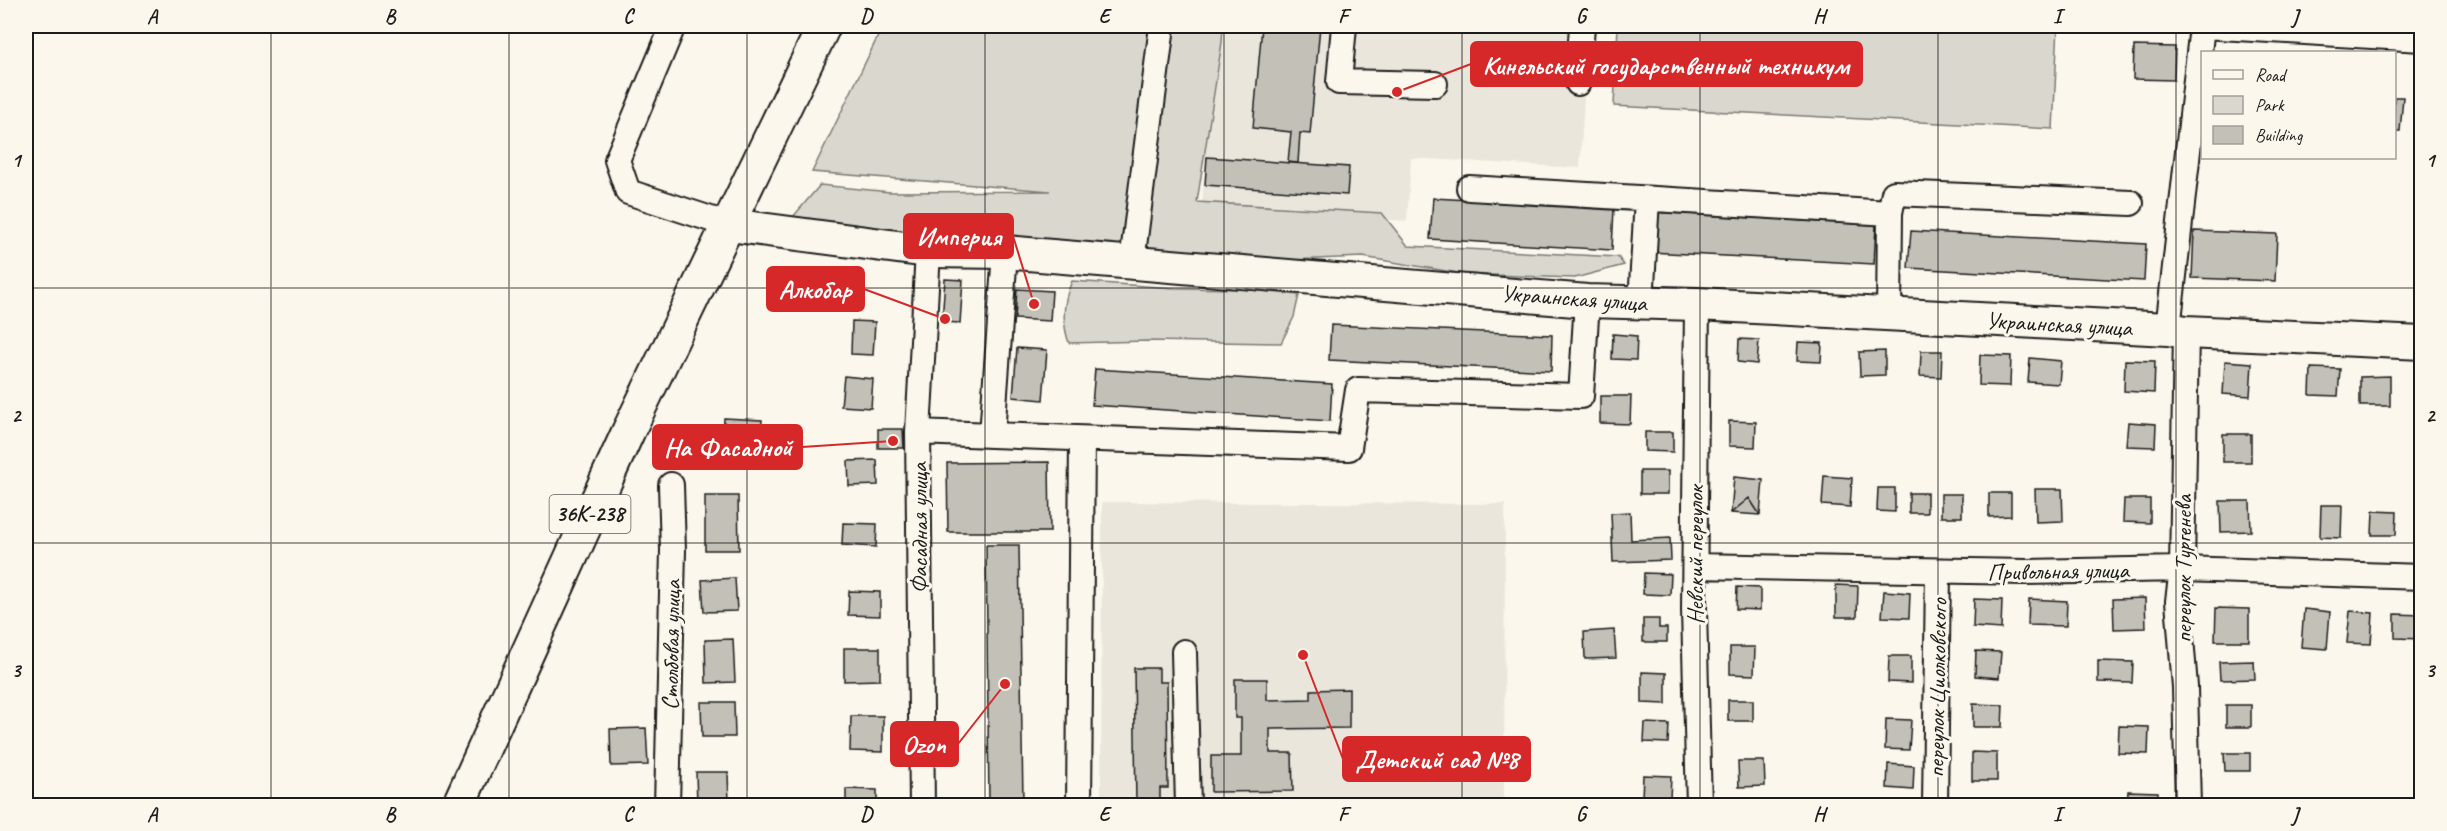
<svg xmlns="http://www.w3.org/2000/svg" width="2447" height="831" viewBox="0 0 2447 831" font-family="Caveat,sans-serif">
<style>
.built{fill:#eae6dc}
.green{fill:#dad7ce;stroke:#7b7a75;stroke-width:1.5}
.building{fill:#c3c0b8;stroke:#1c1c1c;stroke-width:1.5}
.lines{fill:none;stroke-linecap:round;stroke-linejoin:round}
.minor-casing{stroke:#1c1c1c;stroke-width:28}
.major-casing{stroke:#1c1c1c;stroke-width:36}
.minor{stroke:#fbf7ec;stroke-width:24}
.major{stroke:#fbf7ec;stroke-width:32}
.grid{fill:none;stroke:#1c1c1c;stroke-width:1.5;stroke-opacity:0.55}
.labels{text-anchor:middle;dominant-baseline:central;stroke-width:6;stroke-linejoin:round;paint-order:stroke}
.shield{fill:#fbf7ec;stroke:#5f5e5a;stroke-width:1.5}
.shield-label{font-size:22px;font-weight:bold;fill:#1c1c1c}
.street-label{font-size:24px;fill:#1c1c1c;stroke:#fbf7ec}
.leader{fill:none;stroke:#d62828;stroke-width:2}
.callout-dot{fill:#d62828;stroke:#fbf7ec;stroke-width:2}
.callout{fill:#d62828;stroke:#d62828;stroke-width:2}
.callout-label{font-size:26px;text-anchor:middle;font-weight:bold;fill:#fff}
.neatline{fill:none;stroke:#1c1c1c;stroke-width:2}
.grid-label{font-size:20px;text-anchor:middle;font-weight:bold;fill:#1c1c1c}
</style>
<rect width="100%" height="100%" fill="#fbf7ec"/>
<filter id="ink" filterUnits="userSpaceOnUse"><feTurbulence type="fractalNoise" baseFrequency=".0167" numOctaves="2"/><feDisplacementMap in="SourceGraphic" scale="12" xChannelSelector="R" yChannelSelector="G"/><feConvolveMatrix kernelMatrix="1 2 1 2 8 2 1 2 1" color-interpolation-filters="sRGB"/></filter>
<g filter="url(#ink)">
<path class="built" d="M1213,26h375l-8,142 -169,-10 -4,63 -205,-12z
M1102,502l403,2 -1,301 -403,1z"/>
<path class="green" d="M883,26h340l-1,16 -25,160 185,11 26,33 210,11 6,8 -49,13 -111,-4 -101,-17 -72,3 -510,-29 39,-46 70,7 160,-1 -238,-19z
M1618,26h440l-5,103 -439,-23z
M1072,281l102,7 68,1 57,6 -5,22 -13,26 -134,-2 -78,2c-7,-20 -6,-42 3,-62z"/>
<path class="building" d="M1262,26h58l-10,108 -10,-1 -2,30 -10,-1 3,-30 -38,-4z
M1405,26h27v5l-27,-1z
M1463,26h42v6l-42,-3z
M2134,46l41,1 -1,33 -41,-1z
M2394,97h9l-3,34h-6z
M1207,157l142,10 -2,28 -142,-10z
M1433,198l181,10 -2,42 -182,-11z
M1653,212l223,13 -2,39 -224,-12z
M1911,231l235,13 -2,37 -236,-13z
M2194,231l83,3 -2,47 -83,-3z
M945,279l18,1 -3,43 -18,-1z
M1017,289l35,2 -2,30 -35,-2z
M852,321l23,1 -2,33 -22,-1z
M1331,325l221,10 -1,36 -222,-11z
M1613,334l24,2 -1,24 -24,-1z
M1739,339l20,1 -2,24 -19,-2z
M1798,342l24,1 -1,19 -24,-1z
M1017,348l30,2 -4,50 -30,-3z
M1885,351v24l-25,1 -1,-24z
M1921,351h21l-1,26 -21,-1z
M1980,355l31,1 -1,30 -31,-1z
M2030,358l31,3 -2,23 -31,-2z
M2125,360l30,1 -1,32 -30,-2z
M2225,361l27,2 -2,33 -27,-2z
M2311,368l29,1 -2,27 -28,-1z
M1095,369l237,15 -2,37 -238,-16z
M844,376l29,3 -2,29 -30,-2z
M2390,376v30h-30v-29z
M1600,396h31l-1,28 -30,-1z
M724,418l38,2 -2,35 -38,-2z
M1729,421l27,1 -1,25 -26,-1z
M2128,422l28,2 -1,23 -29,-1z
M878,429h25l1,19h-26z
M1645,432h28v20l-28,-1z
M2223,434h28v28h-28z
M877,460l1,25 -29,1 -1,-25z
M1049,462l1,70h-102l-1,-69z
M1640,471h28v23h-28z
M1824,476l28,2 -2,29 -28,-2z
M1734,477l29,3 -3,35 -29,-2z
M1878,488h17v24l-18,-1z
M2035,489h27l1,32 -27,1z
M1909,493h18v20h-18z
M1989,493h22v23l-22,1z
M1941,494h21v23h-21z
M705,496h33l1,54h-34z
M1749,498l11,17 -29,-2z
M2124,499h26v24l-27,-1z
M2220,501h30l1,30 -30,1z
M2321,505h21l-1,33 -21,-1z
M2418,509h4v26h-5z
M2373,511l24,1 -1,23h-24z
M1630,512l1,28 39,-2 1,22 -58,2 -2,-49z
M843,523l34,1 -1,23 -34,-2z
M986,545h33l4,257h-34z
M1644,573l27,1 -1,21 -27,-1z
M735,578l2,33 -33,1 -2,-32z
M1836,585l22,1 -1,31h-21z
M1737,587l23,1v22l-24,-1z
M849,591l31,1v24l-32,-1z
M1884,591l26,2 -1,25 -27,-1z
M2145,598l1,30 -32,1 -1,-30z
M1974,599l28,1 -1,29 -28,-2z
M2029,599l38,2 -1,25 -38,-1z
M2216,608l33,1v32h-34z
M2304,609l26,3 -3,37 -26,-2z
M2350,611l23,2 -2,31 -24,-1z
M2395,614l27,1v24l-27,-1z
M1643,619h16v9h8v14h-24z
M1614,630l2,28 -31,1 -1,-27z
M733,639l2,43 -29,1 -1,-43z
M1730,647h25l-1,28 -24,-1z
M844,648h36v32l-36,1z
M1976,651l25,1 -2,26 -24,-2z
M1889,656h22v27l-23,-1z
M2098,661l35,1 -1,21 -34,-1z
M2254,661l1,18 -35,1 -1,-18z
M1134,668h25v14h8l1,106h-8v16h-24z
M1642,672l24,1v31l-24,-1z
M1235,679h32v21l44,-1v-9l38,-1v39l-79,1v24h22l1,38 -82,1v-36h30v-38h-6z
M1728,700h25v21h-25z
M701,702h33l1,35h-33z
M1973,704l30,1 -1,22h-29z
M2226,705h25v22h-25z
M851,716h32v36l-33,-1z
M1886,719l25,1 -2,30 -24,-1z
M1645,723l24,1 -1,19 -24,-1z
M2119,726l30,1 -1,27 -30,-1z
M646,728l2,37 -37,1 -1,-37z
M1972,752l25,1v28h-25z
M2224,753h26v18h-25z
M1738,761h26l1,25 -26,1z
M1888,764l26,2 -1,24 -26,-2z
M696,772h32l1,32 -32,1z
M1643,775l28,1 -1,23 -28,-1z
M846,789l31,1v16h-31z
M2128,791l30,1 -1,14h-30z
M2247,801v5h-30v-4z
M1019,802v4h-28v-3z"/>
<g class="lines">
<defs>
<path id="minor" d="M673,26l-56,134 11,32 101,33
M1344,26l-5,56 96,2
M2203,26l219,13
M1578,83l4,-57
M1469,188l421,25 4,-20 237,10
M1132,262l30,-236
M1641,303l6,-104
M1697,304l-3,306 5,196
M1889,316l1,-103
M2168,329l34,-303
M2186,332l-4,237 -4,32 7,86 3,119
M918,432l74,3 13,-183
M992,435l357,13 9,-58 223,6 6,-95
M1695,566l331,6 156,-3 240,8
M1184,652l4,154
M667,806l6,-256 -2,-65
M922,806l-4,-374 10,-181
M1079,806l3,-367
M1935,806l3,-235"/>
<path id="major" d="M729,225l199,26 77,1 582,49 110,3 471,25 18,3 236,11
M458,806l170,-374 196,-406"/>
</defs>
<use href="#minor" class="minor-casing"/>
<use href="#major" class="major-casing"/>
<use href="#minor" class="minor"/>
<use href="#major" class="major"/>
</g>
</g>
<path class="grid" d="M271,26v780M509,26v780M747,26v780M985,26v780M1224,26v780M1462,26v780M1700,26v780M1938,26v780M2176,26v780M26,288h2396M26,543h2396"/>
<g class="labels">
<rect class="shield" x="549.5" y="495" width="81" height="38" rx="4.5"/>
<g class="shield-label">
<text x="590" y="514">36К-238</text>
</g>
<g class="street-label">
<text transform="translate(1574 298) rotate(4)">Украинская улица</text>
<text transform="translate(2059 324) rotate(3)">Украинская улица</text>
<text transform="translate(919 528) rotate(-90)">Фасадная улица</text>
<text transform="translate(1695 555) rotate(-90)">Невский переулок</text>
<text transform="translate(2183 569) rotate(-90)">переулок Тургенева</text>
<text transform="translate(2058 571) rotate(-1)">Привольная улица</text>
<text transform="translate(671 645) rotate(-89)">Столбовая улица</text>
<text transform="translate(1937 688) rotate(-89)">переулок Циолковского</text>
</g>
</g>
<path class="leader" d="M1397 92L1471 64M1034 304L1013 236M945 319L864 289M893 441L802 447M1005 684L958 744M1303 655L1343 759"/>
<g class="callout-dot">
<circle cx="1397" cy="92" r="6"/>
<circle cx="1034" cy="304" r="6"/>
<circle cx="945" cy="319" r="6"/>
<circle cx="893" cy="441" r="6"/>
<circle cx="1005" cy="684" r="6"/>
<circle cx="1303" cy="655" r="6"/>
</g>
<g class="callout">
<rect x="1471" y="42" width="391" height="44" rx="6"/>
<rect x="904" y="214" width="109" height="44" rx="6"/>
<rect x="767" y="267" width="97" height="44" rx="6"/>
<rect x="653" y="425" width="149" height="44" rx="6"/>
<rect x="891" y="722" width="67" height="44" rx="6"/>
<rect x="1343" y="737" width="187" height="44" rx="6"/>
</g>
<g class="callout-label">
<text x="1666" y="74">Кинельский государственный техникум</text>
<text x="959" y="245">Империя</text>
<text x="815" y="298">Алкобар</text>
<text x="728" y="456">На Фасадной</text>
<text x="924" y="753">Ozon</text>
<text x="1437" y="768">Детский сад №8</text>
</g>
<rect width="2447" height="831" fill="none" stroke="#fbf7ec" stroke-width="66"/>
<rect x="2201" y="51" width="195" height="108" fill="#fbf7ec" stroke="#a29f99" stroke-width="1.5"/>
<rect x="2213" y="70" width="30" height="9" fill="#fbf7ec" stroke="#a29f99" stroke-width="1.5"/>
<text x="2255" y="81" font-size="18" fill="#1c1c1c">Road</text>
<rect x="2213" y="96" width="30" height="18" fill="#dad7ce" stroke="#a29f99" stroke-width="1.5"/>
<text x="2255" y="111" font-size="18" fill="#1c1c1c">Park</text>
<rect x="2213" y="126" width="30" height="18" fill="#c3c0b8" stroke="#a29f99" stroke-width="1.5"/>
<text x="2255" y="141" font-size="18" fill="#1c1c1c">Building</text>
<rect x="33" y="33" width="2381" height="765" class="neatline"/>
<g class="grid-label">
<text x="152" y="23">A</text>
<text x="390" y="23">B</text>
<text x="628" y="23">C</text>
<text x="866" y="23">D</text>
<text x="1104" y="23">E</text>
<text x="1343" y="23">F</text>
<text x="1581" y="23">G</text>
<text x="1819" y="23">H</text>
<text x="2057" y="23">I</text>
<text x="2295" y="23">J</text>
<text x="16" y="167">1</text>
<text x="2430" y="167">1</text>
<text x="16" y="422">2</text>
<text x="2430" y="422">2</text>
<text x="16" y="677">3</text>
<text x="2430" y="677">3</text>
<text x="152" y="821">A</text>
<text x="390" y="821">B</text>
<text x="628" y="821">C</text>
<text x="866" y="821">D</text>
<text x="1104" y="821">E</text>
<text x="1343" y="821">F</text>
<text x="1581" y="821">G</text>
<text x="1819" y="821">H</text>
<text x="2057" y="821">I</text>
<text x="2295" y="821">J</text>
</g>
</svg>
